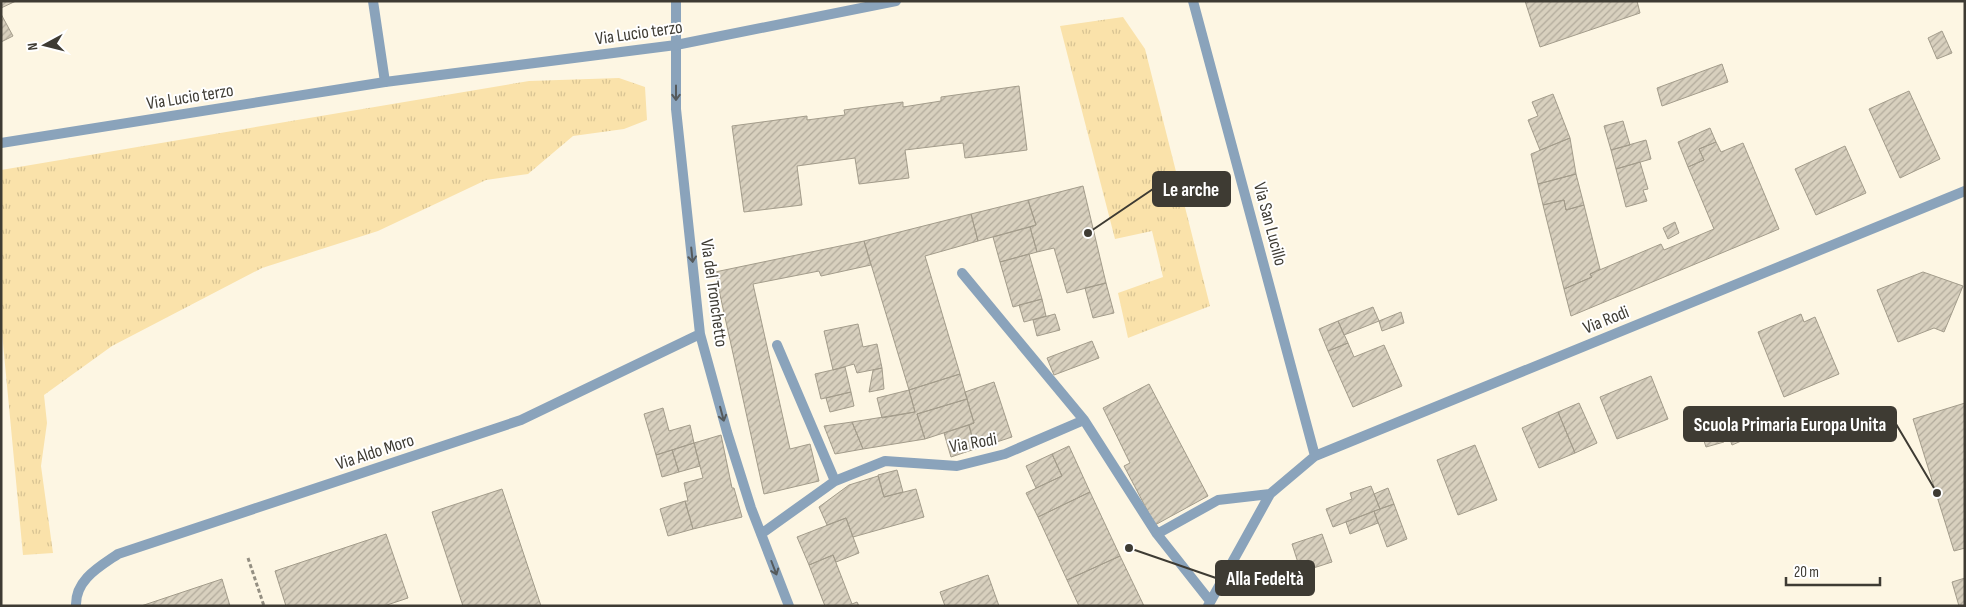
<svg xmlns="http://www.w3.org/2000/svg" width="1966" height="607" viewBox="0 0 1966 607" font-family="'Sofia Sans Condensed',sans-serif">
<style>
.grass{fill:url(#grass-tufts)}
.building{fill:url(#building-hatch);stroke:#a39c8b}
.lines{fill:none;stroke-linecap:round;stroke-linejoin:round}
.path{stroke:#948f82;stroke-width:3;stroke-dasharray:4 2.5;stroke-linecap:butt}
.minor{stroke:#8aa3bb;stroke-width:10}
.tertiary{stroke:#8aa3bb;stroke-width:10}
.oneway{stroke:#555a5c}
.labels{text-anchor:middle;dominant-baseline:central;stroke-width:4;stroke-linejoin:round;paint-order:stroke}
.street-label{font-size:18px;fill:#3e3b33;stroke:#fff}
.leader{fill:none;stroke:#3e3b33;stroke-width:2}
.callout-dot{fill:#3e3b33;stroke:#fff;stroke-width:2}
.callout{fill:#3e3b33;stroke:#3e3b33;stroke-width:2}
.callout-label{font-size:19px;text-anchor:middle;font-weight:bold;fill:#fff}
</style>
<defs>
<pattern id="grass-tufts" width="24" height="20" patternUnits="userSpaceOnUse" patternTransform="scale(1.25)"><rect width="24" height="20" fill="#fae2aa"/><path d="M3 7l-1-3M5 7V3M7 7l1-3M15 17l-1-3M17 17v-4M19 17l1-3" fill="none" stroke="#d7c393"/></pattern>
<pattern id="building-hatch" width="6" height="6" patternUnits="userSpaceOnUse" patternTransform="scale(1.25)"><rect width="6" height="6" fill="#d8d0be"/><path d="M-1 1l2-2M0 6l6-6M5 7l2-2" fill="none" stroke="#b1aa9b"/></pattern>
</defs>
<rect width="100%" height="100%" fill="#fdf6e3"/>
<path class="grass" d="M1123,17l22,32 65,257 -82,32 -10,-45 45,-16 -11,-46 -37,8 -55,-213z
M619,78l26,9 2,33 -23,9 -51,7 -45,38 -42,6 -108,51 -116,37 -150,78 -68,49 3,28 -6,43 12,87 -30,2 -22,-233v-152l528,-89z"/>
<path class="building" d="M1,1h15l-15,7z
M1525,1h112l3,12 -100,34z
M1,14l12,22 -12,6z
M1942,31l10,22 -15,6 -9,-21z
M1722,64l6,18 -66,24 -5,-18z
M1019,86l8,64 -62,8 -2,-15 -58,7 4,28 -50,6 -4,-26 -58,8 5,39 -58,7 -12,-86 75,-10v4l38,-5 -1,-5 59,-8v5l38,-6v-4z
M1909,91l31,68 -40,19 -31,-69z
M1553,94l17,44 -30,12 -12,-30 10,-4 -6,-14z
M1623,121l7,24 -19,5 -7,-24z
M1710,128l6,14 -17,7 5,11 -16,7 -10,-25z
M1570,138l6,36 -38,10 -7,-30z
M1646,140l5,19 -35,10 -5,-19z
M1716,142l5,10 22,-9 36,86 -208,87 -7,-27 28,-12 -2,-3 71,-30 3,6 50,-21 -26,-62 16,-7 -5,-11z
M1845,146l21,47 -50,22 -21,-46z
M1640,162l8,27 -5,1 4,11 -21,6 -10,-38z
M1576,174l8,31 -18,5 -2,-10 -21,5 -5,-21z
M1083,186l23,97 -39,10 -13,-45 -17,4 -7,-25 6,-2 -8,-25z
M1028,200l8,25 -58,16 -7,-27z
M1564,200l2,10 18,-5 16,64 -10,5 2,3 -28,12 -21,-84z
M971,214l7,27 -53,15 35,118 -51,16 -45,-149z
M1675,222l4,11 -11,6 -5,-11z
M1030,227l7,25 -37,10 -7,-25z
M864,241l7,24 -50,11 -2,-5 -66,13 37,165 20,-5 9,37 -55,13 -49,-222z
M1029,254l13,45 -29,8 -13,-45z
M1923,272l40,14 -19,46 -10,-4 -36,14 -21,-52z
M1106,283l8,30 -21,5 -8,-30z
M1042,299l4,17 -22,6 -5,-17z
M1373,307l6,14 -35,14 -6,-14z
M1401,312l3,11 -22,8 -3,-10z
M1055,314l5,16 -23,6 -4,-16z
M1801,314l3,8 11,-5 24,57 -55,23 -26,-65z
M1338,321l10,22 -20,8 -9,-22z
M858,324l5,23 14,-3 5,24 -25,5 -3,-9 -21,6 -9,-39z
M1092,341l7,17 -45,17 -7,-17z
M1348,343l6,14 30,-12 18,41 -49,21 -25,-56z
M845,367l6,25 -30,7 -6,-25z
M882,368l2,21 -15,3 4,-22z
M960,374l7,25 -50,15 8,25 -62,10 -11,-27 63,-10 -6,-22z
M1651,376l17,43 -51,20 -17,-42z
M994,382l18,55 -37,12 -6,-24 5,-2 -9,-31z
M1149,384l59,112 -53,29 -31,-59 6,-3 -27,-55z
M909,390l6,22 -33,6 -5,-20z
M851,392l3,14 -24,6 -4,-14z
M967,399l7,24 -49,16 -8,-25z
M1579,403l18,40 -22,10 -17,-41z
M1965,403v145l-11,3 -41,-132z
M663,408l6,23 21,-6 4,18 -38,12 -12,-41z
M1558,412l17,41 -36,15 -17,-40z
M852,422l11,27 -28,5 -11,-28z
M1757,422l5,10 -30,13 -4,-11z
M969,425l6,24 -24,8 -7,-24z
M1720,429l4,13 -18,5 -4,-12z
M721,435l11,53h2l8,29 -49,12 -8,-28h3l-4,-18 19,-5 -9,-35z
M694,443l6,23 -21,6 -7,-22z
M1475,445l22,55 -39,15 -21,-55z
M1069,446l21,46 -52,25 -12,-24 36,-17 -10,-22z
M672,450l7,22 -17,5 -6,-22z
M1052,454l10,22 -26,12 -10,-22z
M897,470l6,22 -19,5 -6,-22z
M878,476l6,21 32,-8 8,28 -71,20 -7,-19 -19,7 -8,-18 30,-22z
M1371,486l9,23 -47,18 -7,-18 26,-10 -2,-6z
M1388,488l6,16 -14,5 -6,-15z
M502,489l39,117h-78l-31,-94z
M1090,492l30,64 -53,24 -29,-63z
M685,501l8,28 -25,7 -8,-27z
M1394,504l13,35 -20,8 -13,-36z
M1374,511l4,12 -28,11 -4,-12z
M846,518l13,35 -23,9 -3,-7 -24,10 -12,-28z
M386,534l22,64 -24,8h-98l-11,-35z
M1322,534l10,28 -31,10 -9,-28z
M833,555l19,49 5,-2 2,4h-34l-16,-41z
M1120,556l24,50h-65l-12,-26z
M988,575l11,31h-54l-5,-14z
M1965,578v28h-6l-7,-24z
M222,579l8,27h-89z"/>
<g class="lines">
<path class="path" d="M248,558l16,48"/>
<path class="minor" d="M373,1l12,81
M676,1v108l24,225 27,98 24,76 38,98
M1193,1l122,455
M962,273l122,147 73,114 53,67
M777,345l58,136
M761,534l74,-53 50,-20 72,5 48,-12 79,-34
M1157,534l61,-34 52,-6
M76,606c-1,-26 23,-39 42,-52l403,-134 179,-86
M1208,606l62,-112 45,-38 650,-265"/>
<path class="tertiary" d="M1,143l384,-61 291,-37 220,-44"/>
</g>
<defs><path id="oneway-shaft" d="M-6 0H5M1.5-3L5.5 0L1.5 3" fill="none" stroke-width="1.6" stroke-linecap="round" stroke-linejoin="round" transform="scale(1.25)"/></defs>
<g class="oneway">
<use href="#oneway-shaft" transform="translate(676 93) rotate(90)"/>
<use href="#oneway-shaft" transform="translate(692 255) rotate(84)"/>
<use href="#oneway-shaft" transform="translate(722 414) rotate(75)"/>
<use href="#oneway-shaft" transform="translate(774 568) rotate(69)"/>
</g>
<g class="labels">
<g class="street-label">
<text transform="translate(639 33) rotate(-8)">Via Lucio terzo</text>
<text transform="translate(190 97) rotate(-9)">Via Lucio terzo</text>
<text transform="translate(1270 224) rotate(75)">Via San Lucillo</text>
<text transform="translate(714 293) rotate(82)">Via del Tronchetto</text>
<text transform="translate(1606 320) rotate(-22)">Via Rodi</text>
<text transform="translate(973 443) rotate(-10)">Via Rodi</text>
<text transform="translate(375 452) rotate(-18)">Via Aldo Moro</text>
</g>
</g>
<path class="leader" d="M1088 233L1153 189M1937 493L1896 424M1129 548L1216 578"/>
<g class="callout-dot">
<circle cx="1088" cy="233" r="5"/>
<circle cx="1937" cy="493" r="5"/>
<circle cx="1129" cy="548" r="5"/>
</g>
<g class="callout">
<rect x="1153" y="172" width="77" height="34" rx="5"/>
<rect x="1684" y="407" width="212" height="34" rx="5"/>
<rect x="1216" y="561" width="98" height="34" rx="5"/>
</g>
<g class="callout-label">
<text x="1191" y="196">Le arche</text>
<text x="1790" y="431">Scuola Primaria Europa Unita</text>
<text x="1265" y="585">Alla Fedeltà</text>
</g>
<rect width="1966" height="607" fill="none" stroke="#3e3b33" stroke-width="5"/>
<g transform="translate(45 45) rotate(263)" stroke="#ffffff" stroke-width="4" paint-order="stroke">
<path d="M0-4L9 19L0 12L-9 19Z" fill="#3e3b33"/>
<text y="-8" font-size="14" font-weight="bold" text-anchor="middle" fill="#3e3b33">N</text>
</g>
<path d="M1786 577v8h94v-8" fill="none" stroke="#3e3b33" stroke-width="2.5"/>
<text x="1794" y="577" font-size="15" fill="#3e3b33" stroke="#ffffff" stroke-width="4" paint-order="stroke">20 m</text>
</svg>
